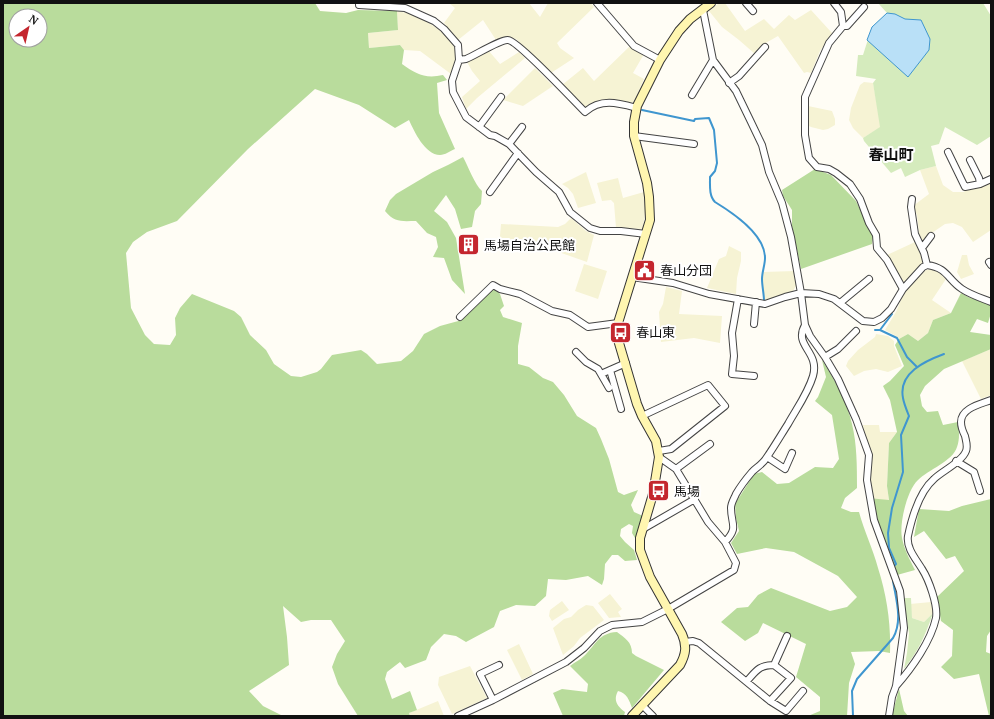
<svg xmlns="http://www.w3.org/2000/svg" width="994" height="719" viewBox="0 0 994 719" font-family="'PT Serif','Noto Sans JP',serif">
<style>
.farmland{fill:#f6f3d4}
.green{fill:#d5ebbd}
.forest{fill:#b9dc9c;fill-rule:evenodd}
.water{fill:#b9e0f7;stroke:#3f96cf}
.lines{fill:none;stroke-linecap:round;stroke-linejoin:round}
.stream{stroke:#3f96cf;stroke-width:2}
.street-casing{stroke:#444;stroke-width:8}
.secondary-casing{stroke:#333;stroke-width:10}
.street{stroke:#fff;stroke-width:6}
.secondary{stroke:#fff6b0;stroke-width:8}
.labels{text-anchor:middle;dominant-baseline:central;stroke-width:4;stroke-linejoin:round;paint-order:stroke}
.poi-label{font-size:13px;fill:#111;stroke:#fff;text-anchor:start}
.quarter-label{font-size:15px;font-weight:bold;fill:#111;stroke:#fff}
</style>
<rect width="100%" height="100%" fill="#fffdf5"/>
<path class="farmland" d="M449,3h80l11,14 8,-14h43l3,4 -37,36 3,5 14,10 -23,15 -35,-34 -9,-2 -11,3 -13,-20 -25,20 -14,-17 11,-15z
M719,3h6l20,28 19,-12 10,10 15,-14 6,5 16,-10 21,23 -12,18 -9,22 -4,-1 -3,1 -26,-37 -14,8 -9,10 -16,-14 -17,-13 -13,-16z
M397,11l10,2 19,8 18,12 8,10 4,8 1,8 -6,15 -31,-23 -16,-1 -4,-5 -31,3 -1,-15 30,-3z
M630,46l14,8 -11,19 11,6 -10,24 -23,-4 -10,1 -9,4 -7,5 -23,-24 21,-17 11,13z
M488,50l12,14 19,-12 6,6 -48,40 -11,11 -4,-12 18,-16 -8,-10 -5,-9z
M535,68l18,18 -30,20 -20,-6z
M864,82l9,1 8,44 -18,11 -10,-10 -4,-8 2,-12 9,-23z
M808,106l24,5 3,8v6l-7,4 -5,1 -12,-3 -4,-2z
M936,166l7,19 10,7h11l2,-3 25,-6v47l-18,12 -11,-15 -9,-4 -8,1 -16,11 -6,8 -3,-3 -3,-25 -4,-9 16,-12 -9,-24z
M586,172l10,31 -18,5 -5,-14 -5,-6 -6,-4z
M618,178l5,20 21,-6 2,11 -3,26 -27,-1 -2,-25 -3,-3 -9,1 -5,-18z
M571,218l15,13 8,4 -7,27 -37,-13 -19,-4 -26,-1 -5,-8 1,-12 57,3 7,-3z
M915,242l9,20 -20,23 -17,-30z
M729,246l12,6v9l-4,17 -1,16 -29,-6 12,-29 7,-3z
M962,255h5l2,10 5,9 -13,5 -4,-7z
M584,264l23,7 -9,28 -23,-8z
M933,269l6,3 7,7 -14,21 19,13 -18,7 -5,13 -10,8 -10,-7 -9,5 -3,-3 -11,-6 11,-18 7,-17 5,-8 18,-17z
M795,271l2,13 -4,7 -24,10h-5l-2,-17 1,-12z
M666,287l16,4 -3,23 43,2 -2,27 -26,-5 -33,4 -2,-30 4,-8z
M876,334l12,2 6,5v5l8,20 -14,6 -12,-3 -12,2 -10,5 -8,-10 2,-5 10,-11 17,-13z
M991,349v46l-10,4 -19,-38z
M863,425h16l1,7h17l-8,11 -2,43 2,15 -21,-3 -3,-16 1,-29z
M610,594l12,15 -4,3 3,5 -12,1 -11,-15z
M562,601l7,9 -17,11 -3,-5 1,-6z
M931,602l2,11 -9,9 -12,-4 -2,-14z
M586,605l7,1 11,14 -24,18 -6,8 -11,9 -10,-27 11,-9 7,-2 7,-7z
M519,644l14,30 -11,6 -15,-30z
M470,666l17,32 -35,16 -14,-29 1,-8z
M438,701l6,15h-34l-1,-3z"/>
<path class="green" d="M878,3h105l8,13v120l-14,9 -32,-18 -6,17 -8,2 5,20 -16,4 -15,7 -4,-9 -10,5 -27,-32 -1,-3 17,-11 -7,-44 3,-4 -20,-3 2,-21h5l9,-28 15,-14z
M903,598h8l1,20 12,4 9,-9c-8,23 -14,37 -29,56l3,-16 2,-20z"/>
<path class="forest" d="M3,3h312l5,8 26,2 12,-3 39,1 1,19 -30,3 1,15 31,-3 4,5 -2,14c14,10 23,15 41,11l4,5 -10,3 2,30 16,36c-5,2 -10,6 -15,6 -15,0 -26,-24 -31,-35l-14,8 -36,-23 -44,-16 -67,60 -71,72 -30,11 -14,10 -7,11 5,55 14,27 9,9 16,1 6,-10 -1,-17 5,-10 12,-14 42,17 7,6 9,18 16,15 8,14 17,12 10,1 16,-5 4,-3 11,-14 29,-5 6,4 10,10 24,-3 12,-10 11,-17 16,-8 22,-6 32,-32 6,6 4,12 -4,4 3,7 19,6 -4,23v18l11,3 14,11 10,4 11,13 13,21 19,12 5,11 8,20 9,33 6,3 14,-5 -7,15 3,7 9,4 -5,20 -3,2 -3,-5 1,-7 -4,-2 -8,5 -1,7 5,6 9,8 3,10 -12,1 -7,-6h-6l-7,9 -1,15 -2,6 -14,-9 -22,4 -18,-1 -2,17 -11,10 -19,-1 -16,6 -6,16 -28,15 -10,-6 -12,-2 -13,13 -5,13 -21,8 -5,-6 -13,10 -2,7 7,20 18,-8 7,19 -8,3 1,3h-52l-20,-32 -6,-17 5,-13 8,-13 -14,-21h-20l-10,2 -18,-16 4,31 2,28 -40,26 14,15 20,10h-280zM16,16h24v24h-24z
M463,157c5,9 12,28 19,34l-1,13 -6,7 -3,16 -11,2 -6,-20 -9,-14 -12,16 13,11 9,16 9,56 -13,-14 -8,-22 -11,-1 5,-10 -2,-10 -9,-4 -11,-12c-14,0 -21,2 -31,-10l5,-11 6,-6 37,-22 15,-7z
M815,169l16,6 25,26 17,35 -1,8 -71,25 -9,-43v-16l-9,-14 -1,-6z
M961,293l7,4 23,8v8l-3,10 -11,-4 -7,13 21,3v14l-47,20 -19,17 -5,9 2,11 5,6 11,-1 5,14 15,-3c1,8 2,17 -1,25 -4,14 -29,23 -39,33 -11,10 -19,44 -16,58 2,11 8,22 13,32l-18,5 -29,-77 21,2 -2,-14 2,-43 8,-11 -7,-32 -7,-14 7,-5 14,-15 -9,-21 4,-6 9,-5 10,7 10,-8 5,-13 18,-7z
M822,360c12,19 25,41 30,64 5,20 5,43 5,64l-12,10 -4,10 10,4h8c5,19 14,37 19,56 9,28 13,56 12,85l-11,-2 -28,1 4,12 -6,19 -2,33h-39l12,-5v-14l-24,-20 10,-33 -43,-21 -5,10 -13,8 -24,-19 16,-14 11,-1 10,-12 13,-7 59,23 17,-4 10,-10 -19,-21 -44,-24 -28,-4 -29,6 -6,-11 8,-12 -3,-13 -1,-14 19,-30 8,-2 15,12 12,-1 26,-16 18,1 6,-9 -7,-44 -17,-14 3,-4 8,-20z
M991,499v131l-4,6 -1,16 5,2v62h-2l-10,-42 -25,5 -13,-12 11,-11 1,-26 -12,-9 -4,-24 27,-26 -9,-15 -9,3 -22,-28 -10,6 5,-28 30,2 13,-5z
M617,632c8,6 15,10 15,21l4,3 28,14 -32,38c-3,-8 -5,-15 -14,-17 -5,9 -1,15 7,21l-1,4h-61l-10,-23 9,-4 25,3 1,-8 -18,-18c5,-4 10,-6 14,-10 12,-11 14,-23 33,-24z
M899,689l5,22 4,5h-16z"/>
<path class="water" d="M887,13l8,1 10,5 16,1 9,19 -1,11 -21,27 -41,-37 5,-13z"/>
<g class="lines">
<path class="stream" d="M642,110l52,11 1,-2 14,-1 5,12 3,33 -2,8 -5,6c0,9 -1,19 5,25 18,11 50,32 50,56 0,7 -3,14 -3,21 0,7 2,15 2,22
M875,330h5l17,8 10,19 10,10
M880,330l12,-16
M894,566l2,-2 -7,-16 -1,-15 4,-25 11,-36 -2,-37 8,-19c-2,-5 -5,-12 -6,-18 -5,-25 22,-37 41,-44
M853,716l-1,-25 5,-12 36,-41c10,-17 3,-39 0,-57"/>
<defs>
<path id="street" d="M359,3v2l46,3 29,13 10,8 14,16 1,15 -7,21 1,11 13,25 24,18 5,1 14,8 27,28 23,20 11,20 20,16 10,3h21l25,3
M597,3l37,43 26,14
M746,3l7,8
M834,3l7,9 2,14 -14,17 -24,54v38l4,23 8,9 12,2 7,4 14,11 10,15 9,24 7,12 1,13 10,12 16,29
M703,10l10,50 23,31 15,31 11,23 7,27 13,31 9,34 10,56 4,32 5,11 15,21 13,22 18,40 13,36 -2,25 7,40 26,71 4,37 -8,58 -4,11 -3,19
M843,26h4l17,-19
M459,60l7,-1c8,-3 35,-20 42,-19 10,1 66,61 77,72 16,-14 33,-9 52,-4
M729,83l10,-7 26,-29
M692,95l21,-35
M479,127l22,-30
M634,136l60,8
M509,144l13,-17
M948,152l17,35 15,-3 11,-5
M970,160l9,18 1,6
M490,192l28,-39
M912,199l-1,8 4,27 9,19 3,12
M922,248l9,-12
M989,262l2,3
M632,277l41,6 36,11 56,10 20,-7 16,-4 18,1 15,5 29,22 11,1 8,-4 9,-9 12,-20 20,-22 4,-2c21,3 20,14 35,24 9,6 19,9 29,13
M738,299l-6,34 2,23 -2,18 22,2
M840,303l29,-24
M460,317l33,-32 7,4 20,5 32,17 18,4 18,12 30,-4
M754,324l2,-22
M576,352l10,10 12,7 11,19
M825,357l13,-8 18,-18
M610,370l11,39
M601,374l25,-11
M642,416l66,-31 17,21 -54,43 -12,2
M767,457l18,12 7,-16
M956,461l18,11 6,19
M676,469l34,-25
M643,529l52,-30
M725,542c14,-15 6,-17 6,-34 0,-5 3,-9 5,-14 4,-7 10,-15 16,-22 5,-5 11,-8 15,-15 7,-10 14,-22 21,-33 9,-16 20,-31 25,-48 7,-25 -20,-30 -8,-51
M685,642l8,-1 6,2 71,58 16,10 17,-20
M747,681c9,-10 12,-16 27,-16l13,-29
M896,686c16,-18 35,-45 40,-68 2,-13 -7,-38 -14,-49 -6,-10 -16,-21 -14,-33 4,-19 11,-44 26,-57 8,-8 28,-17 32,-28 2,-5 0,-10 -1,-15 -2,-4 -4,-10 -4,-14 0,-14 20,-18 30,-22
M493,700l-13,-26 19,-9
M770,701l21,-23 -17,-13
M642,705l11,11
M458,716l35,-16 73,-38 18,-14 16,-17 12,-6 30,-3 26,-13 66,-39 2,-7 -11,-21 -17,-20 -32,-53 -17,-12"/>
<path id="secondary" d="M632,716l48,-51c6,-11 7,-19 2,-31l-32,-57 -10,-27v-12l13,-44 6,-37 -3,-16 -14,-25 -5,-12 -18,-61 -2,-7 1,-13 32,-103 -1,-23 -2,-14 -13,-47v-14l3,-16 23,-46 19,-29 11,-12 21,-16"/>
</defs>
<use href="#street" class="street-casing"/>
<use href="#secondary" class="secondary-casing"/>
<use href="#street" class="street"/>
<use href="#secondary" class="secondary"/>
</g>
<defs>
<symbol id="building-square" viewBox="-11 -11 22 22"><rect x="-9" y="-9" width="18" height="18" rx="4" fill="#c4262e" stroke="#fff"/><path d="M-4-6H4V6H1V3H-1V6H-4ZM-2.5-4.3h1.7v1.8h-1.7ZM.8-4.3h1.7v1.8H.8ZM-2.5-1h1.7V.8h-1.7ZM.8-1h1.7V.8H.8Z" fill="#fff"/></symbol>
<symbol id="civic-square" viewBox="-11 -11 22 22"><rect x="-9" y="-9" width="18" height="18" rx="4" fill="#c4262e" stroke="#fff"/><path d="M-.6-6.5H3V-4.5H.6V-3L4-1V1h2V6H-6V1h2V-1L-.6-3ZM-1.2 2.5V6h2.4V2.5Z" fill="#fff"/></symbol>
<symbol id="bus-square" viewBox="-11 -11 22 22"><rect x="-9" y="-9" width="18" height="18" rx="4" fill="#c4262e" stroke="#fff"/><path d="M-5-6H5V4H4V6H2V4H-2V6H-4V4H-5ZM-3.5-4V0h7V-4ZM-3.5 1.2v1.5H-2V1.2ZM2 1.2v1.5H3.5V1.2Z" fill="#fff"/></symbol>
</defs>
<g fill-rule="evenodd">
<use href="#building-square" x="456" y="232" width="25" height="25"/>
<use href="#civic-square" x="632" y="258" width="25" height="25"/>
<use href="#bus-square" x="608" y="320" width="25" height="25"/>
<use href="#bus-square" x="646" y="478" width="25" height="25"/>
</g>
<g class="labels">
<g class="poi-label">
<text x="484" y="245">馬場自治公民館</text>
<text x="660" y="270">春山分団</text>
<text x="636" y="332">春山東</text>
<text x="674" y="491">馬場</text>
</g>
<g class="quarter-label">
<text x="891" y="154">春山町</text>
</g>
</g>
<rect width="994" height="719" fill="none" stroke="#111111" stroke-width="8"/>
<g transform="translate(28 28) rotate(34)"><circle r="19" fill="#ffffff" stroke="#a0a0a0"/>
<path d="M0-3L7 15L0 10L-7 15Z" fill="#c4262e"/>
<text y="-6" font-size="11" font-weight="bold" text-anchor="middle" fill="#111111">N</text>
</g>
</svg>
